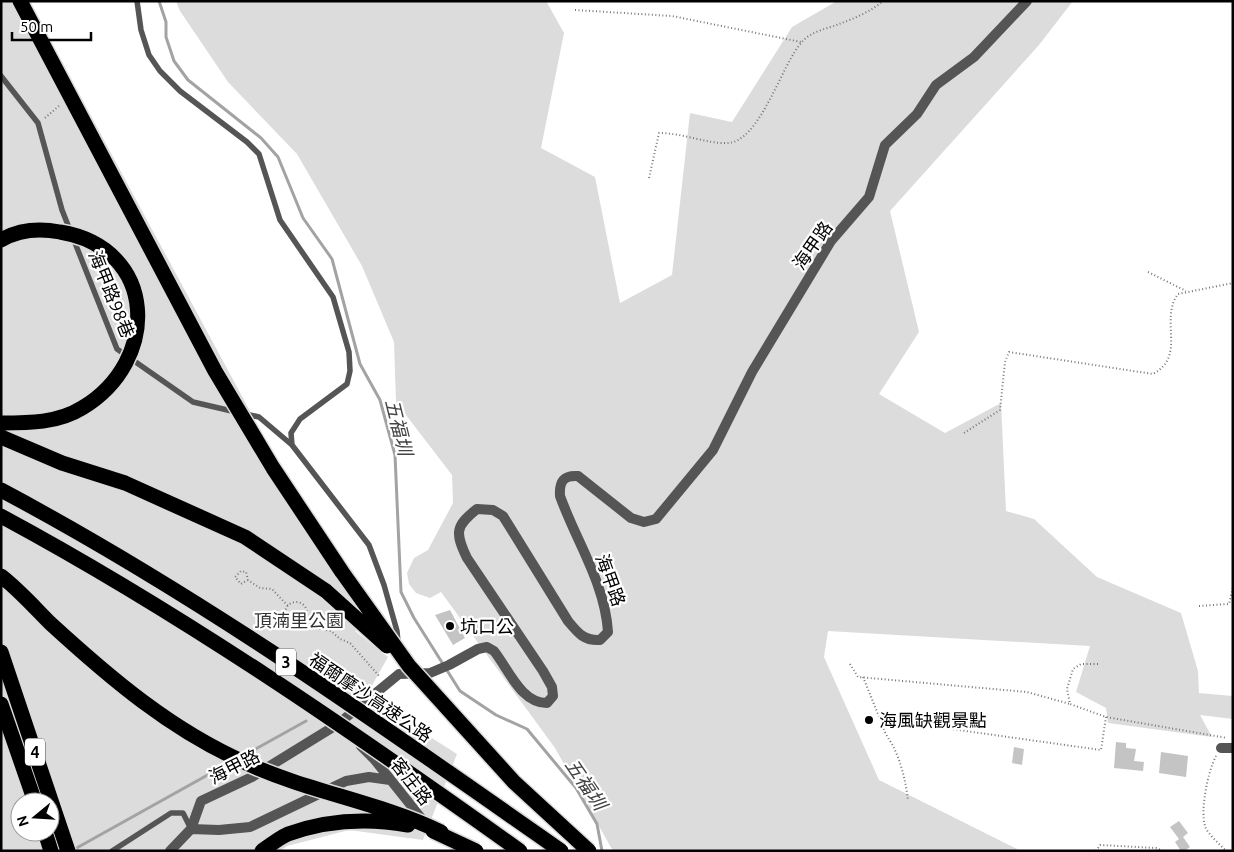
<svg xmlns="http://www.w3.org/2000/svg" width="1234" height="852" viewBox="0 0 1234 852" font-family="Ubuntu,'Noto Sans TC',sans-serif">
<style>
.green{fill:#dcdcdc;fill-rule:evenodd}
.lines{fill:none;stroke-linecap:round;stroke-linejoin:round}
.stream{stroke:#a3a3a3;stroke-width:3}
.building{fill:#c4c4c4}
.highway-casing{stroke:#dbdbdb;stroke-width:18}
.path{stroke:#777;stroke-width:2;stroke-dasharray:1 2.5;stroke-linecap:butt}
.lane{stroke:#555;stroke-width:5.5}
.street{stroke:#555;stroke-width:10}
.highway{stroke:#000;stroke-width:15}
.highway-bridge-casing{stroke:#dbdbdb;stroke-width:18;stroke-linecap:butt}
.highway-bridge{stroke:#000;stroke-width:15}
.poi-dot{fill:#000;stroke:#fff;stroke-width:2}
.labels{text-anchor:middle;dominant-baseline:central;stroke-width:4.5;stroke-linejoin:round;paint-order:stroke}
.shield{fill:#fff;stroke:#4c4c4c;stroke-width:1}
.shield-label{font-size:16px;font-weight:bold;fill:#000}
.street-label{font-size:18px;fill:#000;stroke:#fff}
.park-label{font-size:18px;fill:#333;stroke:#fff}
.poi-label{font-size:18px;fill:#000;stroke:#fff;text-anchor:start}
.water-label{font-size:19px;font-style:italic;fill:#444;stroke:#fff}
</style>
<rect width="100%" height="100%" fill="#fff"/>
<path class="green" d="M1,1h28l264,490 90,126 -28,14 33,26 -22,39 91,58 -34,86 -74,-10 -62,16 -7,5h-279zM20,802h30v30h-30z
M176,1h370l18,32 -23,115 54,29 25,126 52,-28 18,-162 42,9 60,-95 45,-26h236l-34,44 -149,166 29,121 -40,62 66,39 56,-30 5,108 28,8 63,58 84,36 17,58 1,22 34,3v23l-33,-4 12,22 -104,-14 -2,-15 -30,-16 14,-46 -262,-15 -4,26 55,123 142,71h-408l-58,-103 -114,-156 -11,6 -14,-5 -7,-9 -2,-11 7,-15 14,-8 25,-47 -1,-28 -56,-73 -2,-60 -32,-76 -65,-112 -69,-72 -48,-71z"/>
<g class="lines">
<path class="stream" d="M159,1l7,21v15l8,24 14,19 73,58 17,19 25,61 29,41 28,105 20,36 15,55 6,137 13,26 46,73 36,24 31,14 49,59 21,36 5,27
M243,756l63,-35
M73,850l158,-88"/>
</g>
<path class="building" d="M450,610l15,28 -12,7 -18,-30z
M1116,742l10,1v5l10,1 -2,12 10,1 -1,9 -29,-3z
M1014,747l10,2 -2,16 -10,-2z
M1161,752l27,4 -2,21 -27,-4z
M1179,821l9,12 -5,4 7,10 -6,4h-3l-6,-9 4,-3 -9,-12z"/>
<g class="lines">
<defs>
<path id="highway" d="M1,652l67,199
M1,704l34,98
M45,832l6,19"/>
</defs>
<use href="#highway" class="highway-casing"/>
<path class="path" d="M575,10l97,6 129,26
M1232,39h1
M45,118l15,-13
M649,178l10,-45c24,0 48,11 68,10 33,0 55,-80 75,-101 9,-11 25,-13 37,-18 14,-5 33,-13 44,-23
M1148,272l38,19
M964,433l36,-23 5,-48 4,-10 144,22c34,-18 6,-55 25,-80l55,-11
M248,580l-7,4 -6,-7 6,-6 5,1 2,8 12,8 12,1 16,17
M285 613a11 11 0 1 1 22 0a11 11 0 1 1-22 0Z
M1199,606l30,-2 4,-17
M305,619l12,9 14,3 9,8 10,4 30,34
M850,664l8,13 169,15 43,12
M1098,664h-17l-8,5 -6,20 3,15 36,13 121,21
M863,677l17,42 221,31 5,-33
M880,719c3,10 6,16 12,25 9,17 14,38 16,57
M1216,756c-8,15 -16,54 -11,70 3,9 15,18 21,25
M1096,851l4,-6 56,3 7,3"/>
<path class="lane" d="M137,1l4,29 8,25 11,16 20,20 67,51 12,12 21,66 53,77 16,55 1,19 -3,13 -47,35 -9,14 1,12
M1,76l37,47 24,87 55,139 76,53 43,10
M245,414l14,3 33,28 77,100 15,40 13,46 1,11
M112,851l59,-38h12l8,16"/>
<path class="street" d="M361,746l13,13 51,64
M1221,748h12
M191,829l28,1 31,-3 96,-46 23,-4 21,3
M170,851l21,-22 10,-28 51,-24 86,-53 61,-50 31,-1 19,-8 29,-16 9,-2 7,4c15,19 27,52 53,52l6,-7 -1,-9 -9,-16 -76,-113c-12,-25 -12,-32 10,-49l16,1 10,6 65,105c10,12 16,20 32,19l8,-8c-3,-49 -32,-91 -48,-136 -1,-15 4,-21 18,-20l53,42 13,4 12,-3 57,-69 39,-78 79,-131 38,-44 16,-52 32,-31 19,-29 38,-28 53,-56"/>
<use href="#highway" class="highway"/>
<defs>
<path id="highway-bridge" d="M20,1l195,370 58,97 69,104 67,94 105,116 75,69
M1,240c19,-11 38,-12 59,-8 98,16 101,129 22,176 -24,15 -53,15 -81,15
M1,437l61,26 63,20 120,54 81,54 61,55
M1,490c196,104 379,234 560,361
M1,516c182,98 351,215 519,335
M1,576c18,14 33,31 49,47 60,55 121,107 196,140 63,29 133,39 195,69
M433,831l43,20
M262,851c8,-6 17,-13 26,-17 39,-14 80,-16 120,-9"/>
</defs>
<use href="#highway-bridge" class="highway-bridge-casing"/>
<use href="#highway-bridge" class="highway-bridge"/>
</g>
<g class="poi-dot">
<circle cx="450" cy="626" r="5"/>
<circle cx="869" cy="720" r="5"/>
</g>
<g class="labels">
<g class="shield">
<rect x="276" y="648.5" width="20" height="27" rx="4"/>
<rect x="25" y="738.5" width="20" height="27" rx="4"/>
</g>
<g class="shield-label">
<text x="286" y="662">3</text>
<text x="35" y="752">4</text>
</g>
<g class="street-label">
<text transform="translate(812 245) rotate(-55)">海甲路</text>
<text transform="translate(112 294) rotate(68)">海甲路98巷</text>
<text transform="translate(611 580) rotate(70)">海甲路</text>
<text transform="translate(371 697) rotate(34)">福爾摩沙高速公路</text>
<text transform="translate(234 766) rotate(-27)">海甲路</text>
<text transform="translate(412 781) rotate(52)">客庄路</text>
</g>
<g class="park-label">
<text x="299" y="620">頂湳里公園</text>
</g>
<g class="poi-label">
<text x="460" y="626">坑口公</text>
<text x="879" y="720">海風缺觀景點</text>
</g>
<g class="water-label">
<text transform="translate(399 427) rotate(76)">五福圳</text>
<text transform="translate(586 784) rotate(56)">五福圳</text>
</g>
</g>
<rect width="1234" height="852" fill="none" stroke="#000000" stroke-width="5"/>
<g transform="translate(35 817) rotate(252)"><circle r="24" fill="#ffffff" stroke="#999999"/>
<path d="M0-4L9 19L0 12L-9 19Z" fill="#000000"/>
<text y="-8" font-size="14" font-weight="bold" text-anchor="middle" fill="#000000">N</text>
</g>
<path d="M12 32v8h79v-8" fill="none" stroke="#000000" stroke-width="2.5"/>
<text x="20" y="32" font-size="15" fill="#000000" stroke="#ffffff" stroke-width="4" paint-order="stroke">50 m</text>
</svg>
